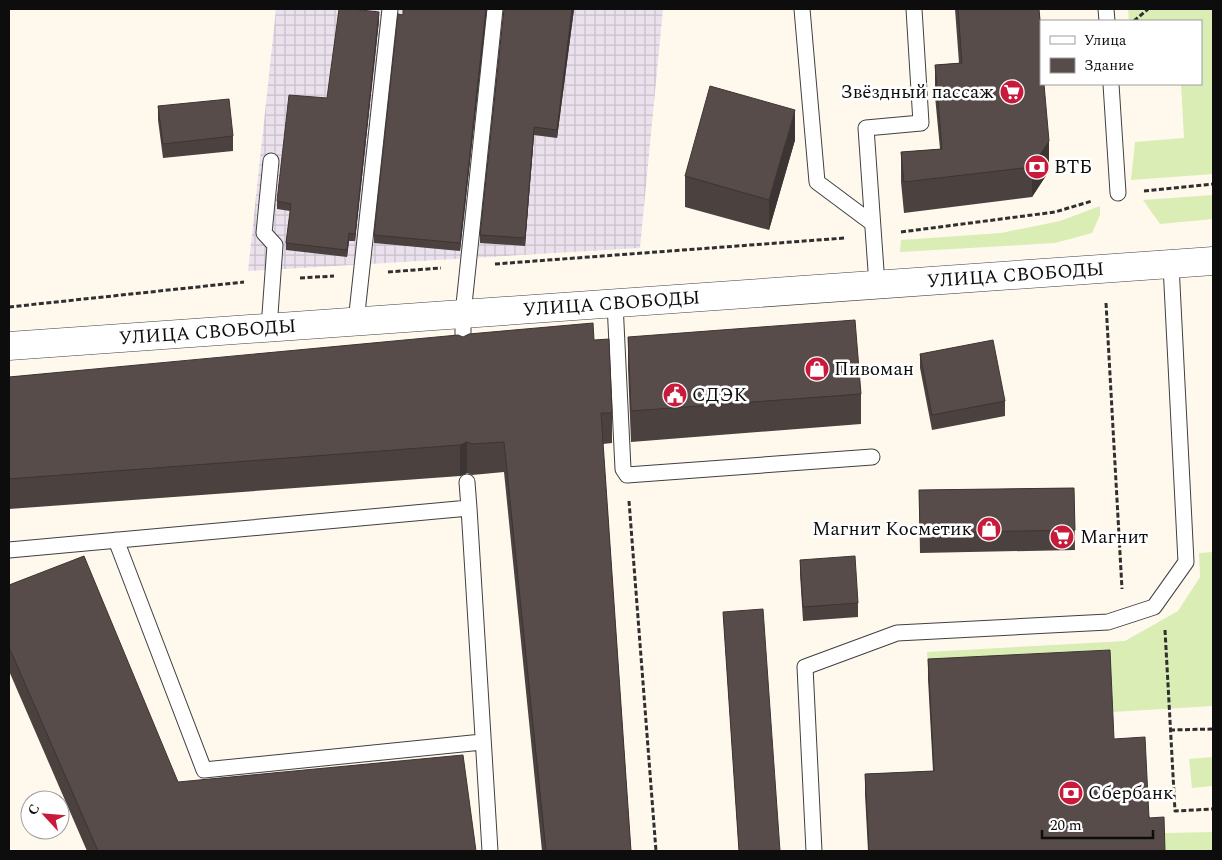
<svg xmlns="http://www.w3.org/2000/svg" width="1222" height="860" viewBox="0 0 1222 860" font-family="Spectral,serif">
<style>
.industrial{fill:url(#industrial-grid)}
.grass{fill:#d9edb4}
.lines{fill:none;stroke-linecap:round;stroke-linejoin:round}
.service-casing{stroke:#404040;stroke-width:17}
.minor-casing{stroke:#404040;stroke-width:29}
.path{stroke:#2f2f2f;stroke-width:3;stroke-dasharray:5 2.5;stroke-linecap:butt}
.service{stroke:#fff;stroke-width:15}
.minor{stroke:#fff;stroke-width:28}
.wall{fill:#4b413f}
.shaded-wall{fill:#3d3533}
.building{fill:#574c49;stroke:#3d3533}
.labels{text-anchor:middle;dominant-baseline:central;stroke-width:5;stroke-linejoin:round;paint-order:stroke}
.poi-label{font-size:19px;fill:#0d0d0d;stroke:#fff;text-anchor:start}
.street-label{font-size:19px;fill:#0d0d0d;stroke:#fff}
</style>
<defs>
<pattern id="industrial-grid" width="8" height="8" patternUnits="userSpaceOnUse" patternTransform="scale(1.25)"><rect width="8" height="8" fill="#eae1ed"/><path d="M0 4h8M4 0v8" fill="none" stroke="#c8c0ca"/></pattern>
</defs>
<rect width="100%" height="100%" fill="#fff9ed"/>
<path class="industrial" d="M276,9h387l-23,239 -392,23z"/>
<path class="grass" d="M1128,9h85v165l-82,6 4,-38 49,-4 -3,-54h20v-63h-72z
M1213,195v24l-53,5 -17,-24z
M1100,206v9l-8,18 -37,10 -155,9 1,-12 100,-7 59,-12z
M1213,552v154l-101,6 -184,-33 -1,-27 198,-11 53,-30 22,-34 -1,-24z
M1213,757v29l-21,2 -3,-29z
M1213,832v19h-92l-1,-17z"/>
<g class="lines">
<defs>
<path id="service" d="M802,9l15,173 55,41
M1106,9l1,12
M1111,84l7,109
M877,285l-11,-157 55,-5 -7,-114
M615,303l8,166 4,6 245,-18
M356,322l34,-313
M269,328l6,-83 -11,-12 7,-72
M463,356v-42l32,-305
M467,482l2,26
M116,540l88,230 278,-28
M9,550l460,-42 21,343
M814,851l-9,-184 92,-34 211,-11 46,-15 32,-45 -15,-297"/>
<g id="minor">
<path id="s1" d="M9,346l1204,-85"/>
</g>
</defs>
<use href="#service" class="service-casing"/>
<use href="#minor" class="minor-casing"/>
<path class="path" d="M1134,21l14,-12
M1144,191l69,-7
M901,232l154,-20 37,-11
M495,264l350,-26
M388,272l53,-4
M300,278l34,-2
M1106,303l16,286
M9,307l235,-25
M629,501l27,350
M1165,630l10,181 38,-2
M1170,730l43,-1"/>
<use href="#service" class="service"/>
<use href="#minor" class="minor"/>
</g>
<path class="wall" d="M487,9l-27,242 -86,-8v-8l29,-220z
M504,9h70l-17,129 -23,-3 -9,111 -45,-3v-8z
M955,9h84l10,162 -17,26 -128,16 -3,-31v-30l39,-3 -5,-53v-31l24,-2z
M379,20l-24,221h-6l-2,16 -61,-7v-7l4,-32 -13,-2v-8z
M158,106l75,30v15l-70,7 -5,-38z
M795,140l-26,90 -84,-23v-31z
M463,337l131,3 18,73v30l-9,1 28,407h-89l-38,-379 -32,3 -5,-2 -7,3 -451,33v-132z
M628,337l233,57v30l-230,18 -3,-74z
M920,354l85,47v15l-73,14 -12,-62z
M1074,488l1,62 -155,3 -1,-63z
M800,560l58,43v14l-55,4 -3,-47z
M9,585l169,197 298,69h-389l-78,-180z
M723,612l57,239h-41z
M928,659l186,80 51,112h-297l-3,-57v-20l68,-3 -5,-92z"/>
<path class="shaded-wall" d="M486,9h1l-27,242v-8z
M572,9h2l-17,129v-8z
M379,12v8l-24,221v-7z
M795,110v30l-26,90v-30z
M534,127v8l-9,111v-8z
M1049,141v30l-17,26v-30z
M349,233v8l-2,16v-7z
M467,442v31l-7,3v-31z"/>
<path class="building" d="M339,9h13l27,3 -24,222 -6,-1 -2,17 -61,-7 5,-39 -14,-3 12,-106 38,3z
M403,9h83l-26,234 -86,-8 24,-221 5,1z
M504,9h68l-15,121 -23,-3 -9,111 -45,-3z
M958,9h81l2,22v53h3l5,57 -17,26 -128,15 -3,-30 41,-3 -7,-84 27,-2z
M710,86l85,24 -26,90 -84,-24z
M229,99l4,37 -70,8 -5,-38z
M855,320l6,74 -230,17 -3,-74z
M593,323l1,17 15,-1 3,74h-11l30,438h-85l-42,-409 -32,2 -5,-2 -7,3 -451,34v-102l449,-42 5,2 6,-3z
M993,340l12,61 -73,14 -12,-61z
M1074,488l1,42 -155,3 -1,-43z
M84,556l94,226 285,-27 13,96h-378l-89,-204v-62z
M855,556l3,47 -55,4 -3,-47z
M763,609l17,242h-41l-16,-239z
M1110,650l4,89 31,-2 4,81 15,-1 1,34h-296l-4,-77 69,-3 -6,-112z"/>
<defs>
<symbol id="supermarket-disc" viewBox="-11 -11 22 22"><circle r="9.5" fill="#c81b3b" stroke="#fff"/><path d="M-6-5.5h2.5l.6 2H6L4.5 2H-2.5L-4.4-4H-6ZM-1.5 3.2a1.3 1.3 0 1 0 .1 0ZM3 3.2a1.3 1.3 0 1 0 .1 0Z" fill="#fff"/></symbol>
<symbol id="bank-disc" viewBox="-11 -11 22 22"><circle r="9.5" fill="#c81b3b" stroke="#fff"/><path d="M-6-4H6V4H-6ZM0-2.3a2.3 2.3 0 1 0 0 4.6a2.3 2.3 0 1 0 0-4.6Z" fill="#fff"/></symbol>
<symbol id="shop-disc" viewBox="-11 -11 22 22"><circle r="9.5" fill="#c81b3b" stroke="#fff"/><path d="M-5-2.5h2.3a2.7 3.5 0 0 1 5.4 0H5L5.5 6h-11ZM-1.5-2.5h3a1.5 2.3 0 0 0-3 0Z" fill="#fff"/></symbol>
<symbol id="civic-disc" viewBox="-11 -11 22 22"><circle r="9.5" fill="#c81b3b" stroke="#fff"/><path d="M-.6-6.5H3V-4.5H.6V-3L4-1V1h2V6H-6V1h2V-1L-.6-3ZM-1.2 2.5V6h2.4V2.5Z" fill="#fff"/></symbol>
</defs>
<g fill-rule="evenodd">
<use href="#supermarket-disc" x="998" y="78" width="28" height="28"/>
<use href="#bank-disc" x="1023" y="153" width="28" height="28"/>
<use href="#shop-disc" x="803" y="355" width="28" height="28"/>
<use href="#civic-disc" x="661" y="381" width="28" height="28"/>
<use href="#shop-disc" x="975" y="515" width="28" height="28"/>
<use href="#supermarket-disc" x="1048" y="523" width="28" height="28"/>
<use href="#bank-disc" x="1057" y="779" width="28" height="28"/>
</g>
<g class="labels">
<g class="poi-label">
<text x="994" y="92" text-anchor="end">Звёздный пассаж</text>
<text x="1054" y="167">ВТБ</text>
<text x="834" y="369">Пивоман</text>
<text x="692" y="395">СДЭК</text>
<text x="972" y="529" text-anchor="end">Магнит Косметик</text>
<text x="1080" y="537">Магнит</text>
<text x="1088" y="793">Сбербанк</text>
</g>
<g class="street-label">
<text stroke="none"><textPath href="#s1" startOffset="1009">УЛИЦА СВОБОДЫ</textPath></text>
<text stroke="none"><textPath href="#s1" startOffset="604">УЛИЦА СВОБОДЫ</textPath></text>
<text stroke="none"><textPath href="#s1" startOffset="199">УЛИЦА СВОБОДЫ</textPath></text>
</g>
</g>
<rect width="1222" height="860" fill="none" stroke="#0d0d0d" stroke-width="20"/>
<rect x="1040" y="20" width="162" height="65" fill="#ffffff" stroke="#9e9e9e"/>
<rect x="1050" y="36" width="25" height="8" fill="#ffffff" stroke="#9e9e9e"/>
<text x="1084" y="45" font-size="15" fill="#0d0d0d">Улица</text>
<rect x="1050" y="58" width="25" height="15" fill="#574c49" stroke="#9e9e9e"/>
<text x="1084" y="70" font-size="15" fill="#0d0d0d">Здание</text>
<g transform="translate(45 815) rotate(296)"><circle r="24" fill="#ffffff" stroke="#9e9e9e"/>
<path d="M0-4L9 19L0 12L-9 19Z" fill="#c81b3b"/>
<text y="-8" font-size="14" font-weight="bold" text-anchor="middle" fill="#0d0d0d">С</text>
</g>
<path d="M1042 830v8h111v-8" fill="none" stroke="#0d0d0d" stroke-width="2.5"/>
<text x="1050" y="830" font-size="15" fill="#0d0d0d" stroke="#ffffff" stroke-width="4" paint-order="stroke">20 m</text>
</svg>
